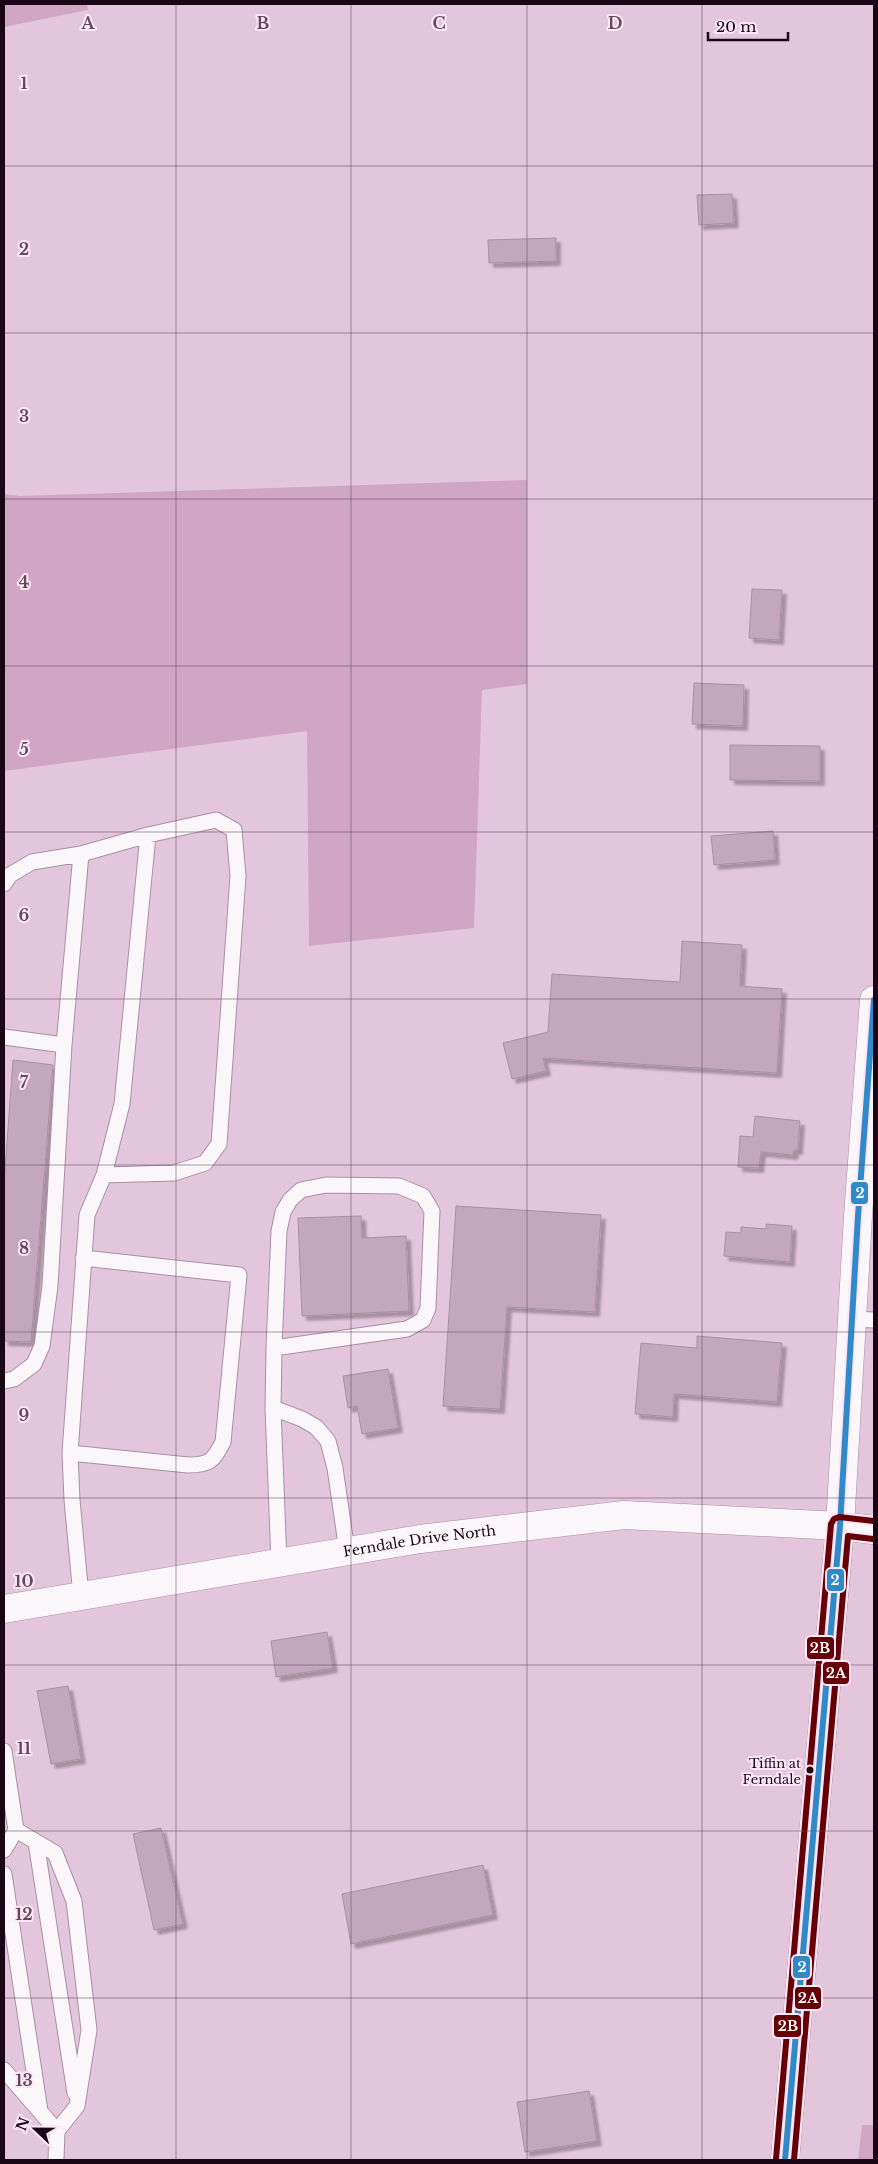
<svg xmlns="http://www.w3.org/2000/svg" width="878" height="2164" viewBox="0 0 878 2164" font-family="'Libre Baskerville',serif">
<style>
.green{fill:#d1a6c5}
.building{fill:#c5a7bd;stroke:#a791a1;filter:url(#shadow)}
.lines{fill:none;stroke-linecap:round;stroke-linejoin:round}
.service-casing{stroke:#a690a0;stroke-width:17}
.tertiary-casing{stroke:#a690a0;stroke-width:29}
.secondary-casing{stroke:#a690a0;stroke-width:29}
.service{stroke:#fbf6fa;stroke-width:15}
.tertiary{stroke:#fbf6fa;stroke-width:28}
.secondary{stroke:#fbf6fa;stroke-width:28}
.bus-1-casing{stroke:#fde6f6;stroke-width:10}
.bus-2-casing{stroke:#fde6f6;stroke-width:10}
.bus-3-casing{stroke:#fde6f6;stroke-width:10}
.bus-1{stroke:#308ac9;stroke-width:6}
.bus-2{stroke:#660006;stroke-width:6}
.bus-3{stroke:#660006;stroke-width:6}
.grid{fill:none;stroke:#604a5b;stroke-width:1;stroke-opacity:0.55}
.bus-dot{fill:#190715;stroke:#fde6f6;stroke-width:2}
.labels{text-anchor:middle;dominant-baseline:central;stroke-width:4;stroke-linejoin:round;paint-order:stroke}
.bus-label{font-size:13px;fill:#190715;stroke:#fde6f6;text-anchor:end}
.street-label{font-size:14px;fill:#190715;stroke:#fde6f6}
.grid-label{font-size:16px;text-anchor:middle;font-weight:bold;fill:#604a5b;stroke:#fde6f6;stroke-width:4;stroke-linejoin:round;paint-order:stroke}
.line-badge{stroke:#fde6f6;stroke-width:2}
.badge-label{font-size:14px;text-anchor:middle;font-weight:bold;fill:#fff}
</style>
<defs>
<filter id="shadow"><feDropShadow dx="4.5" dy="4.5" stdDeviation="1" flood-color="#0004"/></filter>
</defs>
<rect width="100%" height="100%" fill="#e4c6dc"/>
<path class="green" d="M4,4h83l1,6 -84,17z
M527,480v204l-45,6 -8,238 -165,18 -2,-215 -303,40v-277l16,2z
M862,2125h12v35h-16z"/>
<path class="building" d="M732,194l2,29 -35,2 -2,-30z
M556,238v23l-67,2 -1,-23z
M752,589l30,1 -3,50 -30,-2z
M694,683l50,2 -1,41 -51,-2z
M730,745l90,1v35l-90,-1z
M773,831l2,29 -61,5 -3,-29z
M682,941l60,4 -2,41 42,3 -5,84 -234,-15 3,13 -34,8 -9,-36 45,-11 4,-58 128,8z
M13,1060l40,5 -22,277 -27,-1v-157z
M755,1116l45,5 -2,29h-4l-1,5 -32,-3 -2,16 -21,-1 2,-31 13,1z
M456,1206l145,9 -6,97 -88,-5 -7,102 -57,-3z
M361,1216l1,22 44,-2 3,75 -107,5 -4,-98z
M766,1224l26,2 -2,36 -66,-6 2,-24 15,1v-6l25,2z
M697,1336l85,7 -5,59 -103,-8 -1,23 -38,-3 6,-71 56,5z
M388,1369l10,59 -36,6 -5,-28 -9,2 -5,-32z
M327,1632l6,36 -57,9 -5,-36z
M68,1686l13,73 -30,5 -14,-73z
M161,1828l22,96 -29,6 -21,-96z
M483,1865l10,50 -142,29 -9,-50z
M589,2091l8,50 -72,11 -8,-50z"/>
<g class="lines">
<defs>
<path id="service" d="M4,884l6,-9 22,-13 49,-8 67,-19
M4,1037l60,8
M852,1319l22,1
M274,1348l133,-19 16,-9 5,-12 4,-97 -9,-15 -24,-10 -73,-1 -25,5 -11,10 -7,12 -4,19 -5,117 -1,60 6,155
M4,1381l10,-2 20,-15 8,-18 8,-60 14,-241 17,-191
M273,1408l29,11 14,8 12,14 7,27 12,83
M70,1453l118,12c22,0 25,-4 35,-23l16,-167 -156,-17
M81,1596l-9,-96 -2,-47 17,-238 17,-40 18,-71 26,-269 68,-15 18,10 4,46 -19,268 -14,19 -31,10 -70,2
M4,1751l12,79 -12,20
M36,1842l39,251
M4,1874l36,237
M4,2070l53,61 20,-25 12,-76 -15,-129 -19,-48 -39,-23
M56,2160l1,-29"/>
<path id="tertiary" d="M785,2160l55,-634 18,-310 16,-216"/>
<g id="secondary">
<path id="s1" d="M4,1609l416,-70 204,-24 216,11 34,4"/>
</g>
</defs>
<use href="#service" class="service-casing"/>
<use href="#tertiary" class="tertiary-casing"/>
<use href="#secondary" class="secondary-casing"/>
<use href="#service" class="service"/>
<use href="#tertiary" class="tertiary"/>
<use href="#secondary" class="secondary"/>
<defs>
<path id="bus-1" d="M785,2160l55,-634 18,-310 16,-216"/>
<path id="bus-2" d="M794,2160l54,-624 25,3"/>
<path id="bus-3" d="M776,2159l55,-635 3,-5 5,-2 35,4"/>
</defs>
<use href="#bus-1" class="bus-1-casing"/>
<use href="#bus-2" class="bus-2-casing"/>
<use href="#bus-3" class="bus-3-casing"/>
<use href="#bus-1" class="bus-1"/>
<use href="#bus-2" class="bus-2"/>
<use href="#bus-3" class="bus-3"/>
</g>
<path class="grid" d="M176,4v2156M351,4v2156M527,4v2156M702,4v2156M4,166h870M4,333h870M4,499h870M4,666h870M4,832h870M4,999h870M4,1165h870M4,1332h870M4,1498h870M4,1665h870M4,1831h870M4,1998h870"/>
<circle class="bus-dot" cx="810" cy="1770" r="4.5"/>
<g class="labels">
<g class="bus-label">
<text x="801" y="1763">Tiffin at<tspan x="801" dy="16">Ferndale</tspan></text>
</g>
<g class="street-label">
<text stroke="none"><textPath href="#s1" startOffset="421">Ferndale Drive North</textPath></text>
</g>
</g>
<g class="grid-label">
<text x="88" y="29">A</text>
<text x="263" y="29">B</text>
<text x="439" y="29">C</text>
<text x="615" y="29">D</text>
<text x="24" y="89">1</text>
<text x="24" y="255">2</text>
<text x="24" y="422">3</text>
<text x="24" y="588">4</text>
<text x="24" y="755">5</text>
<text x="24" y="921">6</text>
<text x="24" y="1088">7</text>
<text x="24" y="1254">8</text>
<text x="24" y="1421">9</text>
<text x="24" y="1587">10</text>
<text x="24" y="1754">11</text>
<text x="24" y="1920">12</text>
<text x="24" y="2086">13</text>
</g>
<g class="line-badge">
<rect x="850" y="1181" width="19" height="24" rx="5" fill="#308ac9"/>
<rect x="826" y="1568" width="19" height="24" rx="5" fill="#308ac9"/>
<rect x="806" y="1636" width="29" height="24" rx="5" fill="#660006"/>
<rect x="822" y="1661" width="28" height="24" rx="5" fill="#660006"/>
<rect x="792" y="1955" width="19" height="24" rx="5" fill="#308ac9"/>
<rect x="794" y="1986" width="28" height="24" rx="5" fill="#660006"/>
<rect x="773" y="2014" width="29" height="24" rx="5" fill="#660006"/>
</g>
<g class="badge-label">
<text x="860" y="1198">2</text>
<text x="835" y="1585">2</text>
<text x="820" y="1653">2B</text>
<text x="836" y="1678">2A</text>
<text x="802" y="1972">2</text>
<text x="808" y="2003">2A</text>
<text x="788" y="2031">2B</text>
</g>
<rect width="878" height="2164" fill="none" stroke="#190715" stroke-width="10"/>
<g transform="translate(35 2129) rotate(292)" stroke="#fde6f6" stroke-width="4" paint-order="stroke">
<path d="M0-4L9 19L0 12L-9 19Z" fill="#190715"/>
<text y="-8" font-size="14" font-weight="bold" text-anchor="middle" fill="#190715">N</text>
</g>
<path d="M708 32v8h80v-8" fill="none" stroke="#190715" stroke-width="2.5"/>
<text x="716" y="32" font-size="15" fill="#190715" stroke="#fde6f6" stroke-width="4" paint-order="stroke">20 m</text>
</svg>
